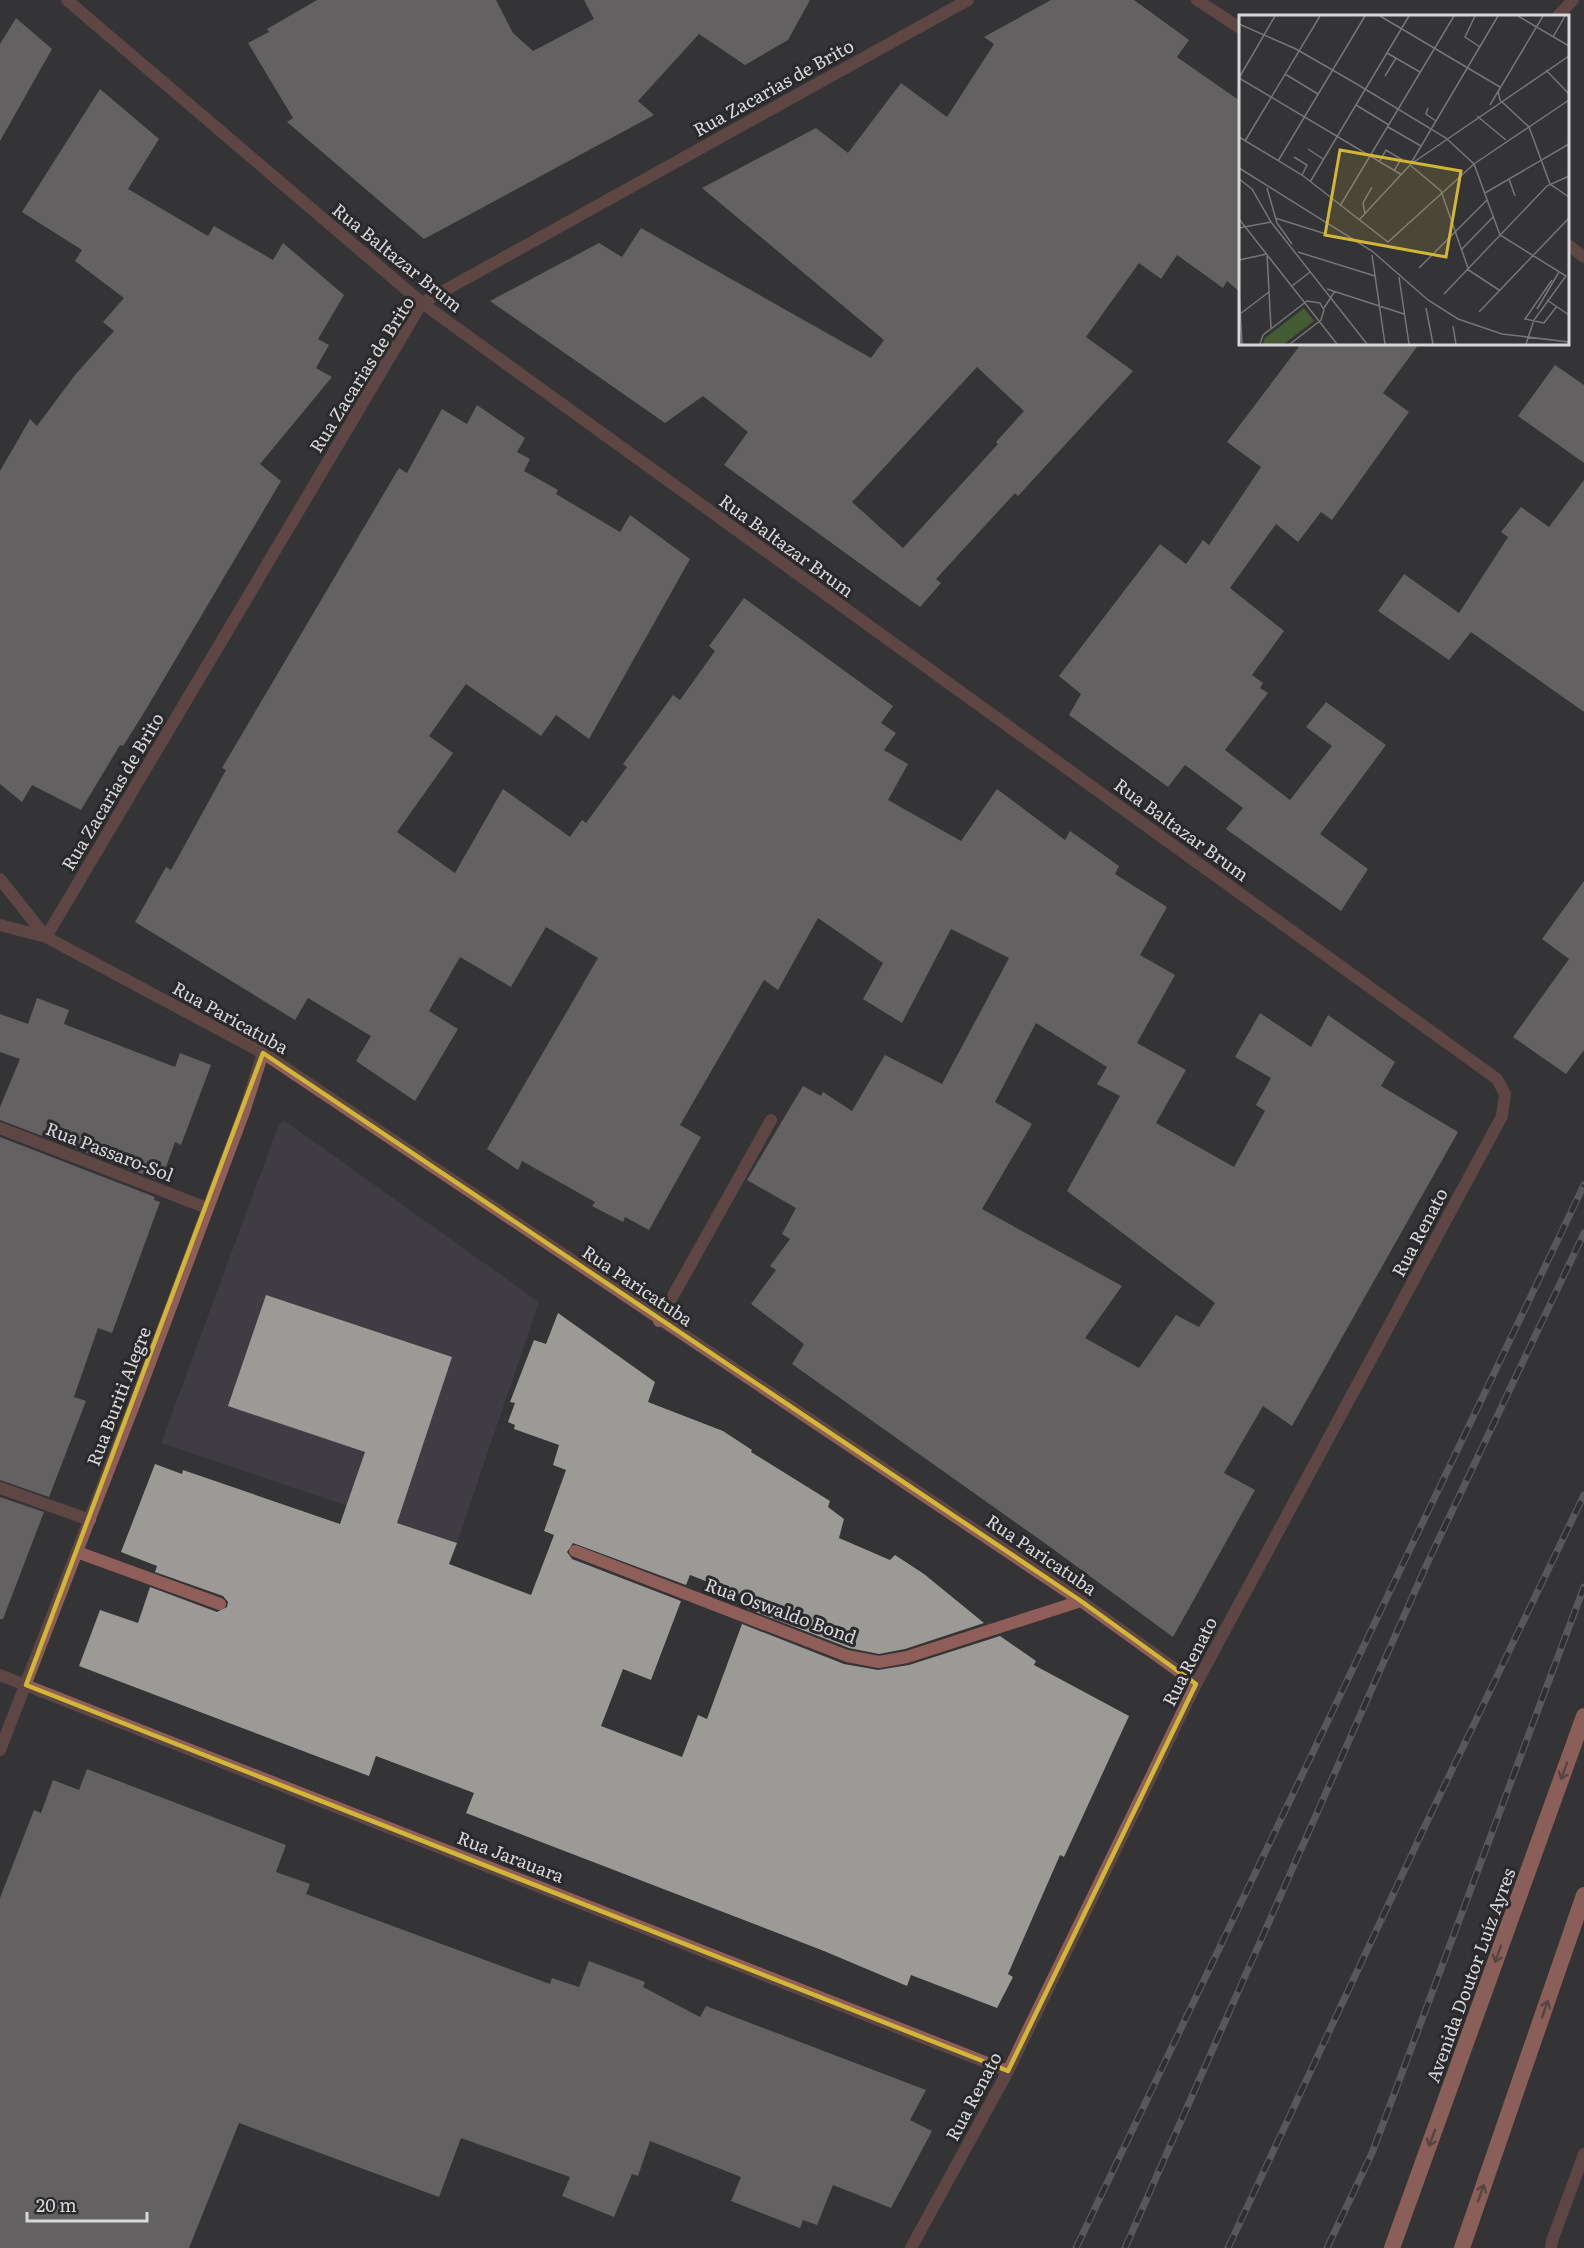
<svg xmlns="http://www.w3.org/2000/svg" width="1584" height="2248" viewBox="0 0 1584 2248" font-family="Literata,serif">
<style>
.built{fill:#3f3c43}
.building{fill:#9b9a97;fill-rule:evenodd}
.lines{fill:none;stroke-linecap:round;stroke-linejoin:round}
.service{stroke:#8f5e58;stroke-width:12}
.minor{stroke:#8f5e58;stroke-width:12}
.tertiary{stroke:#8f5e58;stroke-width:12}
.trunk{stroke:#f29286;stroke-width:16}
.rail-casing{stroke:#858486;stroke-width:7}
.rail{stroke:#2a292b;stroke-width:4.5;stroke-dasharray:14;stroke-linecap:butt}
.oneway{stroke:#845854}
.marked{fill:none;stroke:#d2b736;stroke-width:4.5;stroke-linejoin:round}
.labels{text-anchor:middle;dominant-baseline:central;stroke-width:6;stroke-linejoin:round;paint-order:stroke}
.street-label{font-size:18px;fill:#d8d7d9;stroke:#2a292b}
.inset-road{fill:none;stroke:#767577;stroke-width:1.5}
.view{fill:#d2b736;fill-opacity:0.15;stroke:#d2b736;stroke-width:3}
.inset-edge{fill:none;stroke:#d8d7d9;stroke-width:3}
</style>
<rect width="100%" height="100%" fill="#343335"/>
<path class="built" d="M285,1121l254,181 -82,241 -296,-100 118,-319z"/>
<path class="building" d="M317,0h179l17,33 20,18 61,-32 -10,-19h226l-22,40 -43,25 -46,-31 -61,67 16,14 -230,124 -137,-117 6,-4 -45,-75 21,-11 -2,-3z
M1051,0h83l55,40 -12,17 63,44v191l-13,-11 -4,7 -46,-33 -16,24 -22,-16 -53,74 47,34 -115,125 -3,-3 -79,86 5,4 -21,24 -196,-142 24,-33 -45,-36 -38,27 -175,-122 109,-58 23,14 19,-29 230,130 13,-18 -182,-152 114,-60 32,25 53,-70 46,34 47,-73 -10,-7zM977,367l47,44 -28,31 2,2 -95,104 -51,-46z
M16,18l36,31 -52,92v-97z
M100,89l59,50 -31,50 80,47 6,-10 59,34 10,-17 61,52 -26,44 11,6 -13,23 16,9 -72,87 21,17 -139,235 -19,30 -3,-1 -39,65 -49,-25 -10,17 -22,-18v-313l30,-52 7,7 38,-51 39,-44 -11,-9 21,-24 -49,-37 7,-11 -60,-38z
M1301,344h118l-36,49 26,19 -77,108 -11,-8 -23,30 -22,-18 -46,64 54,43 -32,44 11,8 -3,5 8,5 -43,57 65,50 42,-54 -26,-19 20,-25 60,43 -66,89 48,35 -27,42 -115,-82 17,-21 -58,-43 -17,22 -99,-72 12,-21 -22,-18 101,-132 26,20 17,-24 6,5 52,-78 -34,-25z
M1555,365l29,20v78l-66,-47z
M477,405l48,33 -8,14 13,7 -6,12 34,19 -2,4 64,38 10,-17 60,44 -101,180 -33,-24 -15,21 -75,-52 -37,52 24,17 -56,79 58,41 48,-84 67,48 12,-17 4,3 41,-56 -4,-3 50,-69 7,5 35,-49 -6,-5 35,-48 149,108 -12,17 15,10 -12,17 24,14 -20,36 73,41 36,-52 68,51 5,-9 49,35 -4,8 52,33 -27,48 35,20 -38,68 49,27 -30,53 78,44 31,-56 -9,-6 15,-27 -36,-21 25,-44 51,34 17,-32 67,47 -14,24 77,46 -166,294 -29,-20 -39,67 31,17 -82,147 -127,-93 -254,-180 12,-20 -53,-40 25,-34 -6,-4 20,-27 -8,-5 14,-26 -49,-28 56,-94 18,10 2,-4 29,19 33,-56 57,29 67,-126 -58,-29 -49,94 -39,-24 20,-36 -65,-45 -40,72 -14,-10 -84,145 21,12 -52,93 -24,-13 -2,5 -31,-16 3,-4 -73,-41 -4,9 -31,-21 111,-191 -52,-31 -35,60 -51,-30 -31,54 29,18 -43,72 -59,-40 15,-25 -63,-38 -13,22 -160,-98 31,-55 5,3 55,-100 -4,-2 177,-300 8,5 35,-64 25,15zM1036,1023l71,44 -10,17 23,12 -53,95 148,112 -16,24 -23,-12 -37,53 -54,-30 37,-52 -140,-77 50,-85 -37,-22z
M1584,480v232l-113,-80 -22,28 -71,-49 26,-37 55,39 49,-76 -7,-5 20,-25 28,20z
M1584,881v169l-18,24 -53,-37 56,-78 -27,-20z
M37,998l32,12 -5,14 111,43 5,-14 31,12 -30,80 -6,-3 -14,39 -161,-61v-13l20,-48 -20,-7v-38l28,10z
M0,1137l155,60 -1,3 6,2 -48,131 -14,-5 -24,69 12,4 -37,96 -49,-17z
M266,1295l186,62 -55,166 60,20 -8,21 82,31 23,-60 -10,-4 22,-61 -13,-5 6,-20 -45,-16 1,-4 -7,-3 7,-19 -5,-1 24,-62 12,4 12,-31 97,69 -7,20 75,29 29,19 -1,2 79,49 -2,6 16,12 -5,19 51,22 5,-5 29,19 60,49 -79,26 -26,5 -30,-6 -101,-39 4,-10 -62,-24 -4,10 -113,-42 -6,9 5,7 109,42 -30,79 -28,-11 -22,57 81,31 16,-42 9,4 35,-95 102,40 34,6 31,-5 91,-29 36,25 -2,4 95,51 -65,141 -4,-2 -52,119 5,3 -16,31 -86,-33 -4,11 -83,-35 -358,-138 8,-20 -98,-37 -7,20 -290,-110 21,-56 38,13 12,-36 67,25 10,-5 1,-5 -5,-6 -68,-24 2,-6 -36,-14 34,-88 27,10 1,-4 157,54 25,-72 -137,-46z
M0,1497l44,15 -41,107h-3z
M87,1769l199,76 -10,27 34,12 -4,10 244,90 2,-6 27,9 10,-26 56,21 -2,5 57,30 6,-11 220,84 -16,30 22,11 -41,77 -58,-23 -16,40 -14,-5 -3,8 -69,-27 10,-24 -91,-36 -12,35 -6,-2 -18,43 -52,-21 8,-19 -109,-39 -22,59 -200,-74 -50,125h-189v-350l34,-88 7,3 12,-33 26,10z"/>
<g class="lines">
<path class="service" d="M1558,16l15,-16
M659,1321l112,-201
M77,1552l143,52
M1552,2241l32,-87"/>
<path class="minor" d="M1197,0l43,28
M1568,245l16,12
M0,879l46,58
M0,925l46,12 217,116 818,548 115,83
M46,937l376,-634 546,-303
M0,1128l207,80
M0,1488l90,32
M575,1551l272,105 32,6 28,-5 174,-56
M0,1675l1008,396
M0,1750l139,-358 105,-280 19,-59
M1551,2248l1,-7"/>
<path class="tertiary" d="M67,0l355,303 1075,776 8,15 -3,22 -306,568 -188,387 -97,177"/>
<path class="trunk" d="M1392,2248l192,-532
M1462,2248l122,-353"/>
<defs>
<path id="rail" d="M1076,2248l508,-1063
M1125,2248l301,-682 158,-333
M1228,2248l197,-422 159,-331
M1327,2248l45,-95 212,-566"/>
</defs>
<use href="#rail" class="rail-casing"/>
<use href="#rail" class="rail"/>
</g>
<defs><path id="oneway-shaft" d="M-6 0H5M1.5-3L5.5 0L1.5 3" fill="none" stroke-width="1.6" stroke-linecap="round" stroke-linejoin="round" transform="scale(1.5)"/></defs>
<g class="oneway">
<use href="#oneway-shaft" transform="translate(1564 1771) rotate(110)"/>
<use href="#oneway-shaft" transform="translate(1498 1954) rotate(110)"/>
<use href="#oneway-shaft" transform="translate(1545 2009) rotate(-71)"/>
<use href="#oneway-shaft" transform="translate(1432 2138) rotate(110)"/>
<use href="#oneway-shaft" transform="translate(1481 2193) rotate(-70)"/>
</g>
<path d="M0 0H1584V2248H0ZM263,1053l818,548 115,83 -188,387 -982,-386z" fill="#343335" fill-opacity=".55" fill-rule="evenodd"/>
<path class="marked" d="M263,1053l818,548 115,83 -188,387 -982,-386z"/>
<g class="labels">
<g class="street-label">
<text transform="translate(773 87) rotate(-29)">Rua Zacarias de Brito</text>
<text transform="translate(398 257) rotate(39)">Rua Baltazar Brum</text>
<text transform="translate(361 374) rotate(-58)">Rua Zacarias de Brito</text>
<text transform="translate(787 545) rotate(36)">Rua Baltazar Brum</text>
<text transform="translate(112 791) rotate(-59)">Rua Zacarias de Brito</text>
<text transform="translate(1182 829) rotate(36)">Rua Baltazar Brum</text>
<text transform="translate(231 1017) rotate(29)">Rua Paricatuba</text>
<text transform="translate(110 1151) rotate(21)">Rua Passaro-Sol</text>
<text transform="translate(1419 1232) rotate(-62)">Rua Renato</text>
<text transform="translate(638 1285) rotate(34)">Rua Paricatuba</text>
<text transform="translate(118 1396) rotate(-69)">Rua Buriti Alegre</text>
<text transform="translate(1042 1554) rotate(34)">Rua Paricatuba</text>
<text transform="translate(781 1610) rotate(20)">Rua Oswaldo Bond</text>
<text transform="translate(1189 1661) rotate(-63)">Rua Renato</text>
<text transform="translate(511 1856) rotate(21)">Rua Jarauara</text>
<text transform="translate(1470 1975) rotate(-70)">Avenida Doutor Luíz Ayres</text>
<text transform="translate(973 2096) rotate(-62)">Rua Renato</text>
</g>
</g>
<g transform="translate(1239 15)">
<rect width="330" height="330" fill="#343335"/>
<path d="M65,293l10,13 -30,23h-21l2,-6z" fill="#445c33"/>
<path class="inset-road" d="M141,1l120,71M236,1l-10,21 15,10M279,1l51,30M0,9l57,25 59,34 91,55 28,26 26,71 66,41 -32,44 -8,24M314,22l12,-21M148,38l33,19M307,55l23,24M46,59l33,20M146,61l11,-18M0,63l163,97M0,63l36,-62M259,76l2,9 29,27 21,57 19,13M117,90l33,20M251,90l53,-89M189,93l-2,6 10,7M238,101l29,24M149,112l33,19M0,122l63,38 86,67 86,-78 95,-64M6,126l75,-125M69,134l15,10M55,142l13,8 -5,10M39,146l87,-145M140,147l7,-12 15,9 -7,12M172,149l158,-108M171,150l31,26 27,77M0,153l133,83 56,49 30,19 44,15 67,8M0,164l13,10 19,33 96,122M270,164l6,17M71,167l99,-166M28,173l10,35 15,21M246,178l84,-49M101,191l114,-190M126,199l-2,-11 9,-16M36,203l51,16M0,204l98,125M120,205l51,-55 88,-149M0,213l32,-6M222,235l32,-33M59,237l77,24M28,239l4,74M133,240l13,89M0,245l28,-6M180,253l68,-68M228,254l32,21M160,262l10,67M313,265l-27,39 19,4 13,-17M53,271l18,-14M0,273l3,56M88,274l77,25M205,279l103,-108 22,-10M308,285l22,15M85,293l11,-17M187,293l7,36M298,294l22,-37M240,297l90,-94M1,299l29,-22M214,311l3,18M21,329l3,-9 44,-34 13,2 4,7 -3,10 -31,24"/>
<path class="view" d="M101,135l121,21 -15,86 -121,-22z"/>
<rect width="330" height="330" class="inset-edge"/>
</g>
<path d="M27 2212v9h120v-9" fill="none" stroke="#d8d7d9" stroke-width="3"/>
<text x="36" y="2212" font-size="18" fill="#d8d7d9" stroke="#2a292b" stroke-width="4.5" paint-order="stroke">20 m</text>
</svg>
